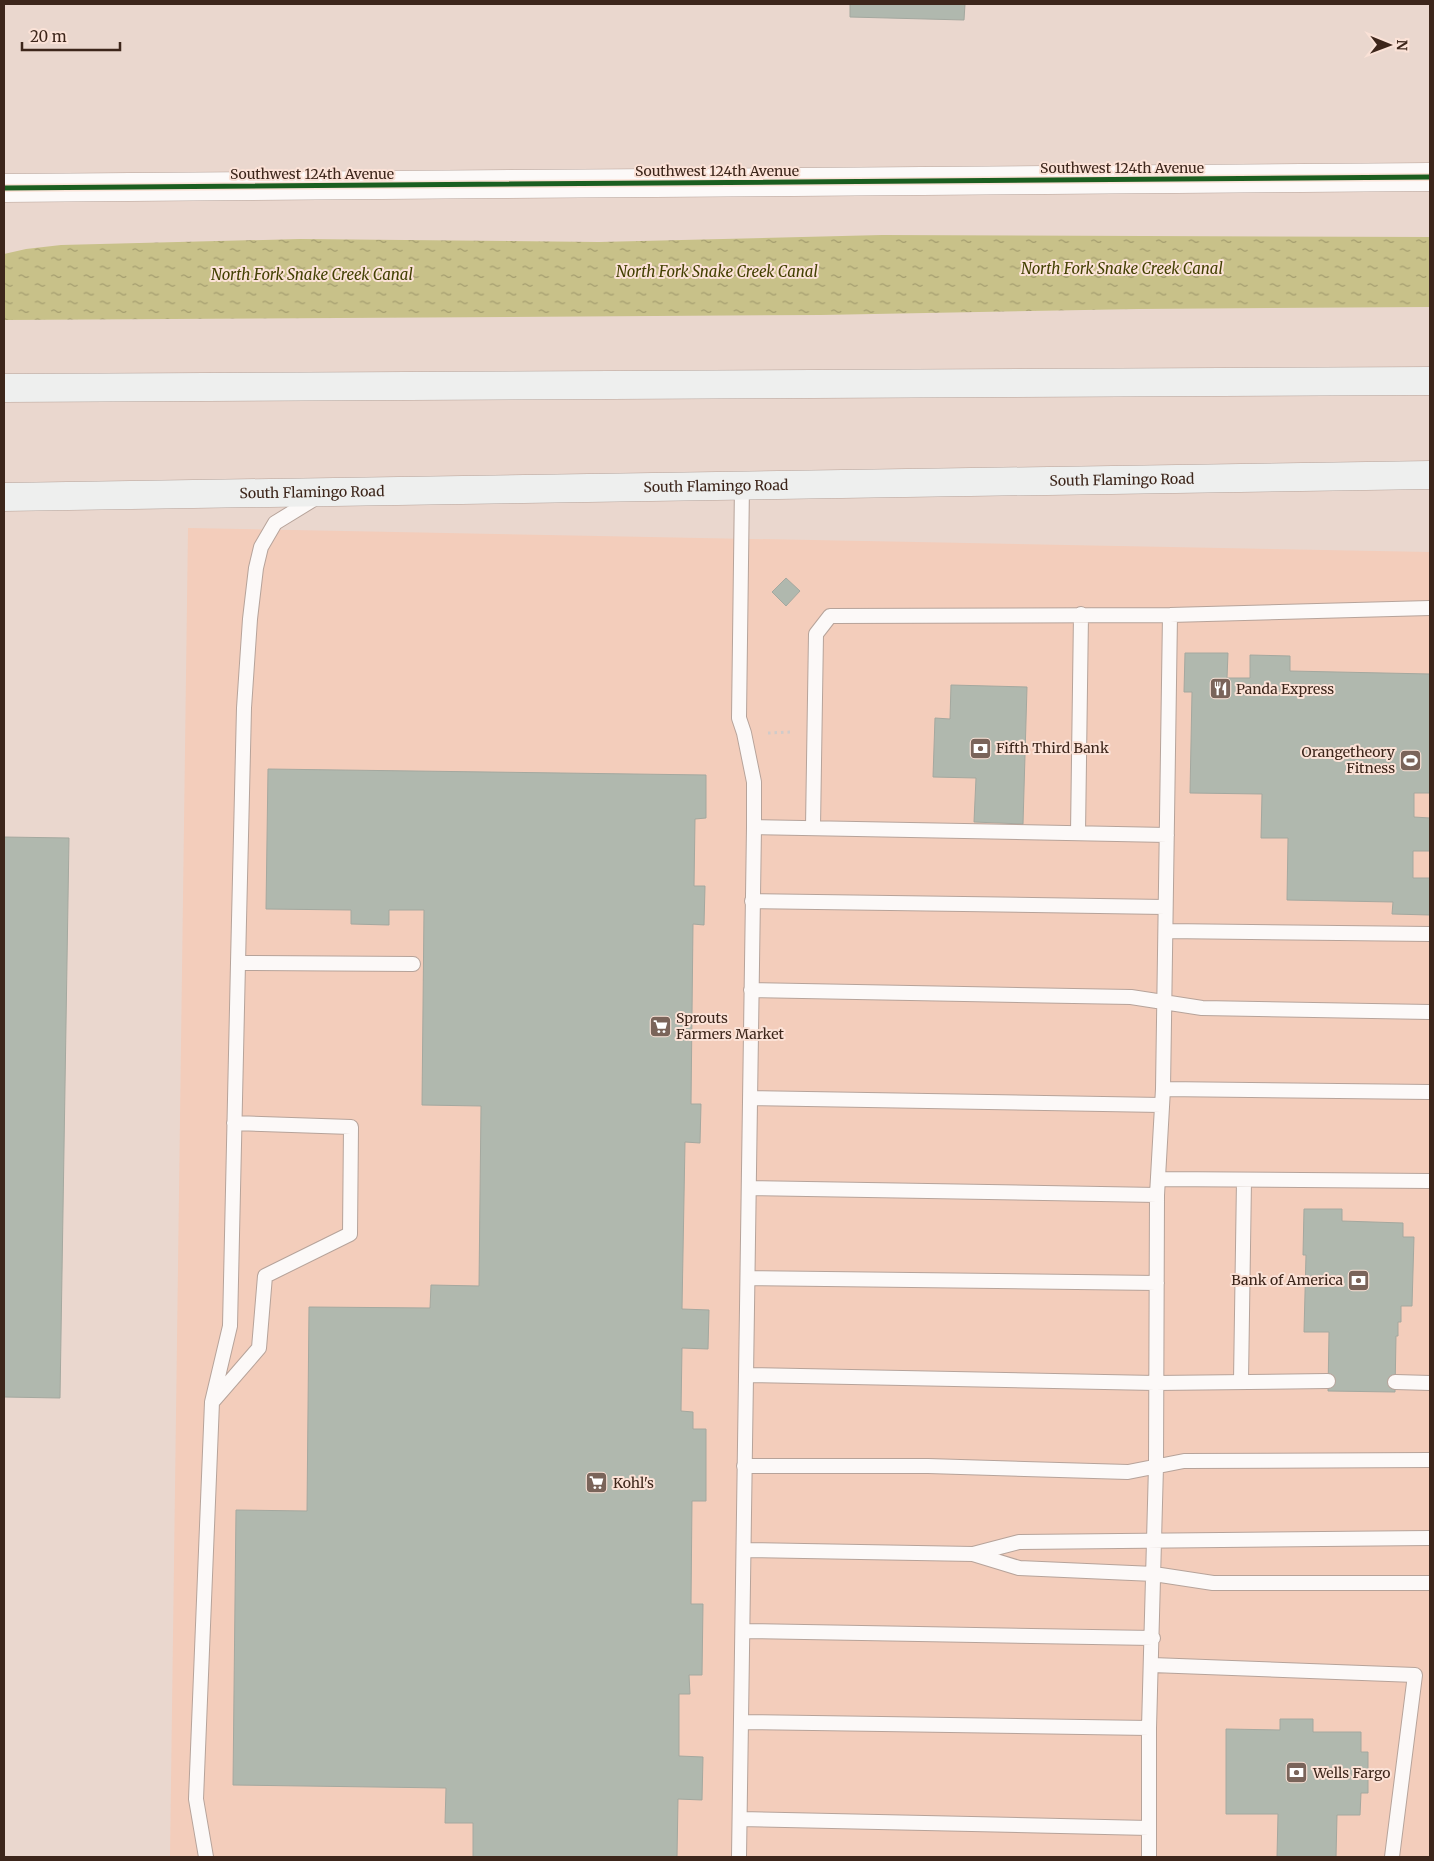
<svg xmlns="http://www.w3.org/2000/svg" width="1434" height="1861" viewBox="0 0 1434 1861" font-family="Merriweather,serif">
<style>
.built{fill:#f3cdbb}
.water{fill:url(#water-ripples)}
.building{fill:#b0b8ae;stroke:#a4a89f}
.lines{fill:none;stroke-linecap:round;stroke-linejoin:round}
.service-casing{stroke:#b6a39a;stroke-width:16}
.minor-casing{stroke:#b6a39a;stroke-width:29}
.secondary-casing{stroke:#b6a39a;stroke-width:29}
.path{stroke:#d1cbc9;stroke-width:3;stroke-dasharray:2.5 4;stroke-linecap:butt}
.service{stroke:#fcf9f8;stroke-width:14}
.minor{stroke:#fcf9f8;stroke-width:28}
.secondary{stroke:#eeefee;stroke-width:28}
.cycleway-casing{stroke:#fbe2d7;stroke-width:8}
.cycleway{stroke:#1b5e20;stroke-width:5}
.labels{text-anchor:middle;dominant-baseline:central;stroke-width:4;stroke-linejoin:round;paint-order:stroke}
.street-label{font-size:14px;fill:#3d261b;stroke:#fbe2d7}
.poi-label{font-size:14px;fill:#3d261b;stroke:#fbe2d7;text-anchor:start}
.water-label{font-size:15px;font-style:italic;fill:#434002;stroke:#fbe2d7}
</style>
<defs>
<pattern id="water-ripples" width="26" height="14" patternUnits="userSpaceOnUse" patternTransform="scale(1.25)"><rect width="26" height="14" fill="#c8c189"/><path d="M2 4q2-2 4 0t4 0M15 11q2-2 4 0t4 0" fill="none" stroke="#a49d6f"/></pattern>
</defs>
<rect width="100%" height="100%" fill="#ead7ce"/>
<path class="built" d="M188,528l1242,24v1305h-1260z"/>
<path class="water" d="M882,235l548,2v70l-291,2 -318,6 -817,5v-66l22,-5 35,-4 239,-6 299,3z"/>
<path class="building" d="M850,4h115l-1,16 -114,-3z
M786,578l14,13 -14,15 -14,-14z
M1185,653h43l-1,25h23v-23l40,1v15l140,3v119h-16v24l16,1v33h-17v27h17v37l-38,-1 1,-12 -106,-2 1,-62h-27l1,-44 -72,-1 2,-101h-8z
M951,685l76,2 -4,137 -49,-2 2,-44 -43,-1 2,-59 15,1z
M268,769l438,6v43l-11,1 -1,67h11l-1,39 -11,-1 -2,180h10l-1,39 -15,-1 -3,167 27,1 -1,39 -26,-1 -1,63 12,1v17h13v72h-14l-1,103h12l-1,71h-13l1,19h-11v62l24,1 -1,43 -24,-1 -1,58h-204v-34h-28l1,-35 -213,-3 3,-275 71,1 2,-204 121,1 1,-23 48,1 2,-180 -59,-1 2,-195h-35v15l-38,-1v-14l-85,-1z
M4,837l65,1 -9,560 -56,-1z
M1304,1209h38v12l61,2v14h11l-2,69h-11v16h-3v14h-2l-1,56 -67,-1 1,-59h-25l2,-77h-3z
M1280,1719h33v13h48v20h7v41h-7l-1,22h-23l-1,42h-59l1,-43h-52v-85l54,1z"/>
<g class="lines">
<defs>
<path id="service" d="M319,496l-44,27 -14,24 -5,21 -6,51 -6,89 -6,255 175,1
M754,827l413,8
M813,827l3,-193 14,-18 340,-1 260,-7
M1078,833l3,-219
M752,901l413,6
M1166,931l264,3
M751,990l380,7 71,11 228,4
M1163,1089l267,3
M751,1098l410,7
M1158,1179l272,2
M749,1188l408,7
M748,1278l409,5
M746,1375l409,8 173,-2
M1241,1381l3,-201
M1395,1382l35,1
M214,1400l45,-52 6,-72 85,-42 1,-107 -117,-4
M744,1466h184l200,6 56,-11 246,-1
M1430,1538l-411,4 -46,12 46,14 135,6 59,9h217
M744,1550l229,4
M743,1631l410,7
M1152,1665l263,10 -23,182
M741,1722l408,6
M740,1819l409,9
M206,1857l-10,-58 16,-397 18,-76 8,-363
M739,1857l15,-1030v-45l-10,-49 -5,-15 3,-233
M1149,1857v-129l7,-262 1,-271 6,-106 7,-474"/>
<path id="minor" d="M4,188l1426,-11"/>
<g id="secondary">
<path d="M4,388l1426,-7"/>
<path id="s1" d="M4,497l1426,-22"/>
</g>
</defs>
<use href="#service" class="service-casing"/>
<use href="#minor" class="minor-casing"/>
<use href="#secondary" class="secondary-casing"/>
<path class="path" d="M768,733l23,-1"/>
<use href="#service" class="service"/>
<use href="#minor" class="minor"/>
<use href="#secondary" class="secondary"/>
<defs>
<path id="cycleway" d="M4,188l1426,-11"/>
</defs>
<use href="#cycleway" class="cycleway-casing"/>
<use href="#cycleway" class="cycleway"/>
</g>
<defs>
<symbol id="restaurant-square" viewBox="-11 -11 22 22"><rect x="-9" y="-9" width="18" height="18" rx="4" fill="#7a645a" stroke="#fbe2d7"/><path d="M-5-6h1v4h1v-4h1v4h1v-4h1v5L-1.5 .5V6h-2V.5L-5-1ZM5-6V6H3V1.5H1.5Q1.5-4 5-6Z" fill="#fff"/></symbol>
<symbol id="bank-square" viewBox="-11 -11 22 22"><rect x="-9" y="-9" width="18" height="18" rx="4" fill="#7a645a" stroke="#fbe2d7"/><path d="M-6-4H6V4H-6ZM0-2.3a2.3 2.3 0 1 0 0 4.6a2.3 2.3 0 1 0 0-4.6Z" fill="#fff"/></symbol>
<symbol id="stadium-square" viewBox="-11 -11 22 22"><rect x="-9" y="-9" width="18" height="18" rx="4" fill="#7a645a" stroke="#fbe2d7"/><path d="M0-5a6.5 5 0 1 0 0 10a6.5 5 0 1 0 0-10ZM-3.5-1.8h7v3.6h-7Z" fill="#fff"/></symbol>
<symbol id="supermarket-square" viewBox="-11 -11 22 22"><rect x="-9" y="-9" width="18" height="18" rx="4" fill="#7a645a" stroke="#fbe2d7"/><path d="M-6-5.5h2.5l.6 2H6L4.5 2H-2.5L-4.4-4H-6ZM-1.5 3.2a1.3 1.3 0 1 0 .1 0ZM3 3.2a1.3 1.3 0 1 0 .1 0Z" fill="#fff"/></symbol>
</defs>
<g fill-rule="evenodd">
<use href="#restaurant-square" x="1208" y="676" width="25" height="25"/>
<use href="#bank-square" x="968" y="736" width="25" height="25"/>
<use href="#stadium-square" x="1398" y="748" width="25" height="25"/>
<use href="#supermarket-square" x="648" y="1014" width="25" height="25"/>
<use href="#bank-square" x="1346" y="1268" width="25" height="25"/>
<use href="#supermarket-square" x="584" y="1470" width="25" height="25"/>
<use href="#bank-square" x="1284" y="1760" width="25" height="25"/>
</g>
<g class="labels">
<g class="street-label">
<text x="1122" y="168">Southwest 124th Avenue</text>
<text x="717" y="171">Southwest 124th Avenue</text>
<text x="312" y="174">Southwest 124th Avenue</text>
<text stroke="none"><textPath href="#s1" startOffset="1118">South Flamingo Road</textPath></text>
<text stroke="none"><textPath href="#s1" startOffset="712">South Flamingo Road</textPath></text>
<text stroke="none"><textPath href="#s1" startOffset="308">South Flamingo Road</textPath></text>
</g>
<g class="poi-label">
<text x="1236" y="689">Panda Express</text>
<text x="996" y="748">Fifth Third Bank</text>
<text x="1395" y="752" text-anchor="end">Orangetheory<tspan x="1395" dy="16">Fitness</tspan></text>
<text x="676" y="1018">Sprouts<tspan x="676" dy="16">Farmers Market</tspan></text>
<text x="1343" y="1280" text-anchor="end">Bank of America</text>
<text x="613" y="1483">Kohl's</text>
<text x="1313" y="1773">Wells Fargo</text>
</g>
<g class="water-label">
<text x="1122" y="268">North Fork Snake Creek Canal</text>
<text x="717" y="271">North Fork Snake Creek Canal</text>
<text x="312" y="274">North Fork Snake Creek Canal</text>
</g>
</g>
<rect width="1434" height="1861" fill="none" stroke="#3d261b" stroke-width="10"/>
<g transform="translate(1389 45) rotate(91)" stroke="#fbe2d7" stroke-width="4" paint-order="stroke">
<path d="M0-4L9 19L0 12L-9 19Z" fill="#3d261b"/>
<text y="-8" font-size="14" font-weight="bold" text-anchor="middle" fill="#3d261b">N</text>
</g>
<path d="M22 42v8h98v-8" fill="none" stroke="#3d261b" stroke-width="2.5"/>
<text x="30" y="42" font-size="15" fill="#3d261b" stroke="#fbe2d7" stroke-width="4" paint-order="stroke">20 m</text>
</svg>
